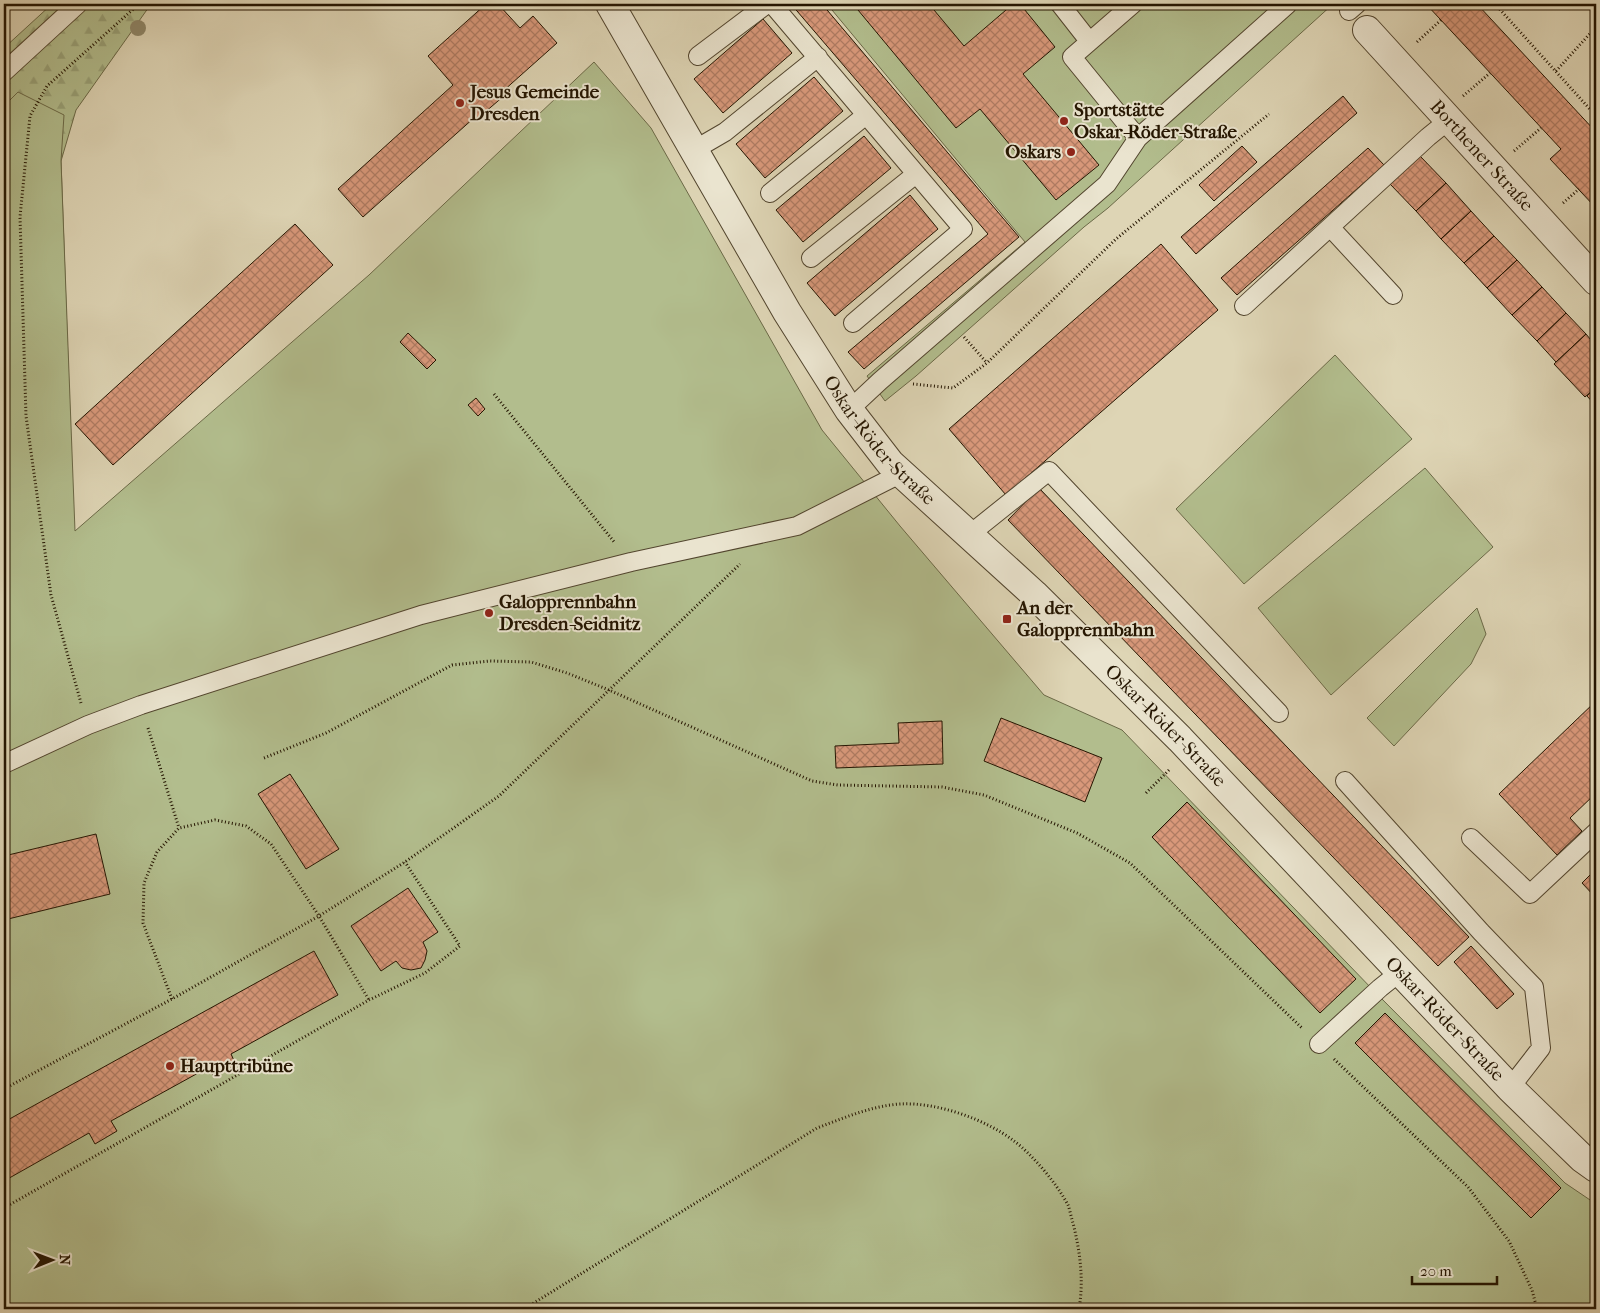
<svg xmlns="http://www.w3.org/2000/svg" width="1600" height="1313" viewBox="0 0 1600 1313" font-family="'IM FELL French Canon',serif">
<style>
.forest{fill:url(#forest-firs);stroke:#6b6947}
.pitch{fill:#b2bd8d;stroke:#6b6947}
.building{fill:url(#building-cross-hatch);stroke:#241501}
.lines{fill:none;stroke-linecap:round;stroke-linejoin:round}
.service-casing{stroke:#52452e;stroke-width:20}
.minor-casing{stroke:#52452e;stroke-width:30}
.tertiary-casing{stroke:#52452e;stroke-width:30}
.path{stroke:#241501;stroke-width:3;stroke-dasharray:1 2.5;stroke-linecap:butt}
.service{stroke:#eae4cf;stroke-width:18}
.minor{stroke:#eae4cf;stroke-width:28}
.tertiary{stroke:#eae4cf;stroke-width:28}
.tree{fill:#8f8769}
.poi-dot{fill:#8f2418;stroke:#eae4cf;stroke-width:2}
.labels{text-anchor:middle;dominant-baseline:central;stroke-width:4;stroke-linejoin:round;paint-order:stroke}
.poi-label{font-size:19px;font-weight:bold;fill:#241501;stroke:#eae4cf;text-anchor:start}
.street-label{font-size:19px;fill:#241501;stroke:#eae4cf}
</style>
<defs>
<pattern id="forest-firs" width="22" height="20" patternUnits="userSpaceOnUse" patternTransform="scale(1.25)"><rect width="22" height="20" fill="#b2bd8d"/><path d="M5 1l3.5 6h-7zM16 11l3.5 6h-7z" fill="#99a278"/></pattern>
<pattern id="building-cross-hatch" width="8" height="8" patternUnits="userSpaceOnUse" patternTransform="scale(1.25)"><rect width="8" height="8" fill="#d8987a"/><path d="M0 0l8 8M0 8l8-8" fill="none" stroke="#af7b62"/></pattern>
</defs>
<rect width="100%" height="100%" fill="#ded5b5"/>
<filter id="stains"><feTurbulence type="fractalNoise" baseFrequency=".004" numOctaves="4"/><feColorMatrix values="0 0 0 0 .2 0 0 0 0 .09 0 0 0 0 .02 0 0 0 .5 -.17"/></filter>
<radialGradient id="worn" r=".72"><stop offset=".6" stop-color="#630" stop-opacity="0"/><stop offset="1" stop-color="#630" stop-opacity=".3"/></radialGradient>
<path class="forest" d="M52,4h99l-75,106 -15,51 13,371 -70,152v-636z"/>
<path class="pitch" d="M827,4h506l-225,204 -24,19 -168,149 -31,25 -18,-25 158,-134z
M594,62l57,66 171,302 78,96 144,169 78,35 253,262 190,191 31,21v105h-1592v-1203l14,-14 46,23 -3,46 14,370 294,-256z
M1335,355l77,84 -168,145 -68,-75z
M1425,468l68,79 -162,148 -73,-87z
M1477,608l9,26 -15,30 -77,82 -27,-28z"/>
<path class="building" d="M486,4h12l22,24 13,-12 24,27 -55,49 3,3 -28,24 -2,-2 -112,100 -25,-28 115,-104 -25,-29z
M791,4h31l197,233 -155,132 -16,-17 140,-118z
M853,4h76l35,42 49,-42h7l35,43 -32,27 76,91 -43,35 -76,-91 -24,19z
M1426,4h51l119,128v76l-46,-49 11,-10z
M763,19l29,34 -69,60 -29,-34z
M814,77l29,34 -78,67 -29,-34z
M1343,96l14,17 -161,141 -15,-17z
M864,136l27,32 -88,74 -27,-32z
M1242,146l15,16 -43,39 -15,-16z
M1368,148l16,17 -147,130 -16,-17z
M1420,156l26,27 -30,28 -26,-27z
M1446,183l25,28 -30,28 -25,-28z
M910,195l28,34 -103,87 -28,-33z
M1471,211l23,25 -30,27 -23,-24z
M295,224l38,41 -220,200 -38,-41z
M1494,236l23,24 -30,28 -23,-25z
M1161,244l57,66 -212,185 -57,-66z
M1517,260l25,27 -30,28 -25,-27z
M1542,287l24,26 -29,28 -25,-26z
M1566,313l20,21 -30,28 -19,-21z
M408,333l28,27 -9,9 -27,-27z
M1586,334l10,12v41l-11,10 -31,-33z
M1596,387v19l-9,-10z
M476,398l9,11 -7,7 -10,-11z
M1039,488l430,449 -31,29 -430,-446z
M1596,701v92l-26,25 12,13 -25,24 -58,-61z
M1001,718l101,40 -17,44 -101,-41z
M942,721l1,43 -107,4 -1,-22 64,-3 -1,-20z
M290,774l49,75 -33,20 -48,-75z
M1187,802l169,177 -36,34 -168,-176z
M96,834l14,60 -106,26v-64z
M1596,869v29l-14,-15z
M408,888l30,44 -15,10 4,9 -2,9 -4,8 -10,2 -9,-2 -6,-7 -15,10 -30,-45z
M1471,946l43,48 -17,15 -43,-47z
M314,951l24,44 -107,59 5,11 -22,12 -5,-10 -98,54 6,10 -22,13 -6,-11 -85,48v-59z
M1385,1013l176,175 -30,30 -176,-175z"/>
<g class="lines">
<defs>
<path id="service" d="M772,4l191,225 -110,94
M1060,4l29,37
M1133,4l-61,53 66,81
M1349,11l8,-7
M698,56l69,-52
M4,72l74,-68
M694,150l31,-18 93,-75
M770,193l96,-78
M1330,227l63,68
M811,258l105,-84
M1244,306l184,-169 21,-17
M849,410l31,-29 227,-197 31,-46 150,-134
M969,535l80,-64 230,242
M4,764l84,-39 53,-20 280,-90 210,-53 166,-36 103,-52
M1345,781l136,151 53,55 7,61 -31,40
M1471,838l59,56 66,-62
M1319,1044l61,-56 20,-16"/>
<g id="minor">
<path id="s1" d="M1367,30l229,251"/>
</g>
<g id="tertiary">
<path id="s2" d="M610,4l177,308 62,98 41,53 144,131 146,145 330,349 72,70 14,10"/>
</g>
</defs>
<use href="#service" class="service-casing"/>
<use href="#minor" class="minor-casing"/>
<use href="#tertiary" class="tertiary-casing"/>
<path class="path" d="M1495,4l101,112
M1417,42l24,-22
M1556,71l40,-44
M1463,96l27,-23
M1514,151l27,-23
M1563,203l16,-14
M964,337l23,26
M913,384l40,4 34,-25 129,-124 153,-125
M494,394l121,149
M81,703l-30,-108 -25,-179 -6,-199 10,-101 17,-30 92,-82
M148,728l31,100
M264,758l62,-25 126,-68 38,-4 41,1 36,11 42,17 203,91 26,4 104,2 42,8 93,38 53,30 173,166
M1146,793l24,-24
M172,999l-29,-76 1,-40 13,-31 22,-24 36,-8 31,6 25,18 48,72 50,84
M1334,1059l134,128 41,54 23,49 5,19
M4,1089l168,-90 147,-83 86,-54 94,-66 241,-232
M4,1208l365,-208 56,-27 35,-27 -55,-84
M524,1309l293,-181c27,-10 54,-22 83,-24 37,-2 85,15 114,37 19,14 43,43 54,64 2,5 3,12 5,18 7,28 11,57 6,86"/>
<use href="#service" class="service"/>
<use href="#minor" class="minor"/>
<use href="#tertiary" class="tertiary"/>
</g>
<circle class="tree" cx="138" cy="28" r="8"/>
<g class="poi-dot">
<circle cx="460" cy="103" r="5"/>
<circle cx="1064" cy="121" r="5"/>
<circle cx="1071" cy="152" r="5"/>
<circle cx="489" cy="613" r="5"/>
<rect x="1002" y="614" width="10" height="10" rx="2.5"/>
<circle cx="170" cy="1066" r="5"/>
</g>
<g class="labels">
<g class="poi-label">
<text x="470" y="92">Jesus Gemeinde<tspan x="470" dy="22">Dresden</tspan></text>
<text x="1074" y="110">Sportstätte<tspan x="1074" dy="22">Oskar-Röder-Straße</tspan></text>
<text x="1061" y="152" text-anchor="end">Oskars</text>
<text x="499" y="602">Galopprennbahn<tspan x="499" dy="22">Dresden-Seidnitz</tspan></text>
<text x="1017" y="608">An der<tspan x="1017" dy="22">Galopprennbahn</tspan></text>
<text x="180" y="1066">Haupttribüne</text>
</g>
<g class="street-label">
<text stroke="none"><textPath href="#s1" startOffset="170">Borthener Straße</textPath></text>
<text stroke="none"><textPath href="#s2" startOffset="514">Oskar-Röder-Straße</textPath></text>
<text stroke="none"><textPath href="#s2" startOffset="919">Oskar-Röder-Straße</textPath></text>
<text stroke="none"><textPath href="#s2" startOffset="1324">Oskar-Röder-Straße</textPath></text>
</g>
</g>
<rect width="1600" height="1313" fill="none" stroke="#ded5b5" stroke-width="20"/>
<rect x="5" y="5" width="1590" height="1303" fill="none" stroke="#241501" stroke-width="2.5"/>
<rect x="10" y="10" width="1580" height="1293" fill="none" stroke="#241501"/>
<g transform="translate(52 1260) rotate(89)" stroke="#eae4cf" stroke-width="4" paint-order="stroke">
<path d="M0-4L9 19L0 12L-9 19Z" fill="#241501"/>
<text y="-8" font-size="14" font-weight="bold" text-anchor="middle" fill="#241501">N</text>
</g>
<path d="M1412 1276v8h85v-8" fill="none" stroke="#241501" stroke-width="2.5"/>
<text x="1420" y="1276" font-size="15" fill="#241501" stroke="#eae4cf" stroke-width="4" paint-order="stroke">20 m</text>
<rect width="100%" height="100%" filter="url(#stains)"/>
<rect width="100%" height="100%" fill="url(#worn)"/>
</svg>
